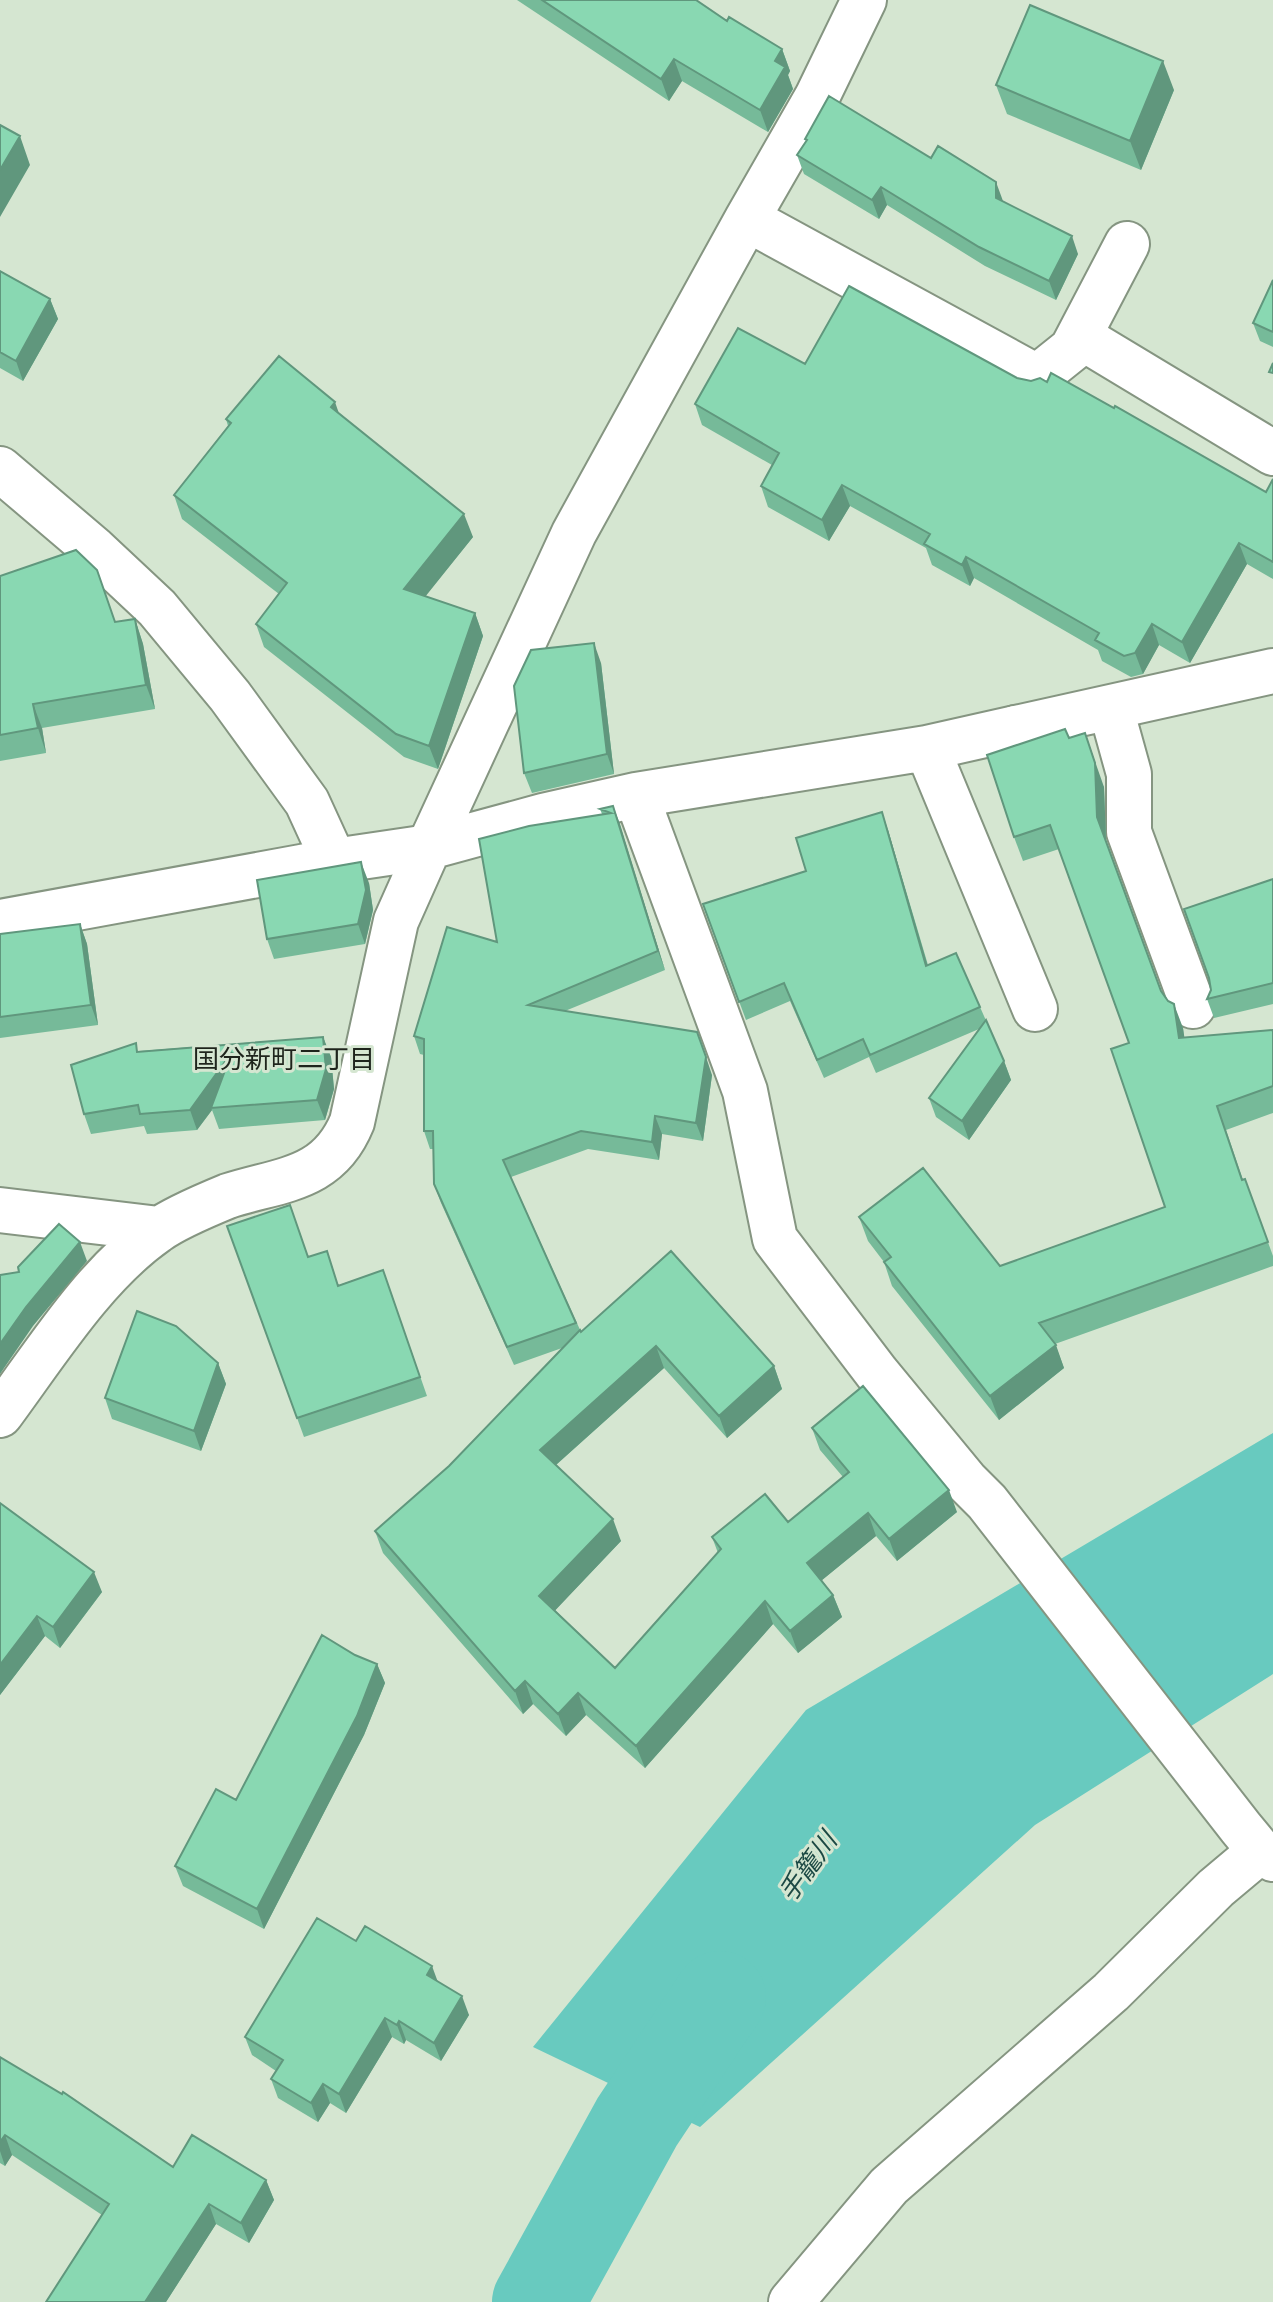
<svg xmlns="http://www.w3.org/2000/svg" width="1273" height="2302" viewBox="0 0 1273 2302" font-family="'Fira Sans Condensed','Noto Sans JP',sans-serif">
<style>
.water{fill:#68cabf}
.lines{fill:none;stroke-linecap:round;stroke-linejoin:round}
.river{stroke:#68cabf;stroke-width:92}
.minor-casing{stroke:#859581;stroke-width:48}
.tertiary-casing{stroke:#859581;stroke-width:48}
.minor{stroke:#fff;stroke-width:44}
.tertiary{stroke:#fff;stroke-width:44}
.wall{fill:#76ba99}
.shaded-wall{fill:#60977d}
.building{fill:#89d8b2;stroke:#60977d;stroke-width:2}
.labels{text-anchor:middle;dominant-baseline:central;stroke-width:6;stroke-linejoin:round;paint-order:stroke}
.neighbourhood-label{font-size:26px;fill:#1e241c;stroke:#d5e6d1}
.water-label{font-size:26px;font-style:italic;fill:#1c4944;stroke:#d5e6d1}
</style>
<rect width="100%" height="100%" fill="#d5e6d1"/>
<path class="water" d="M1273,1433v241l-238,151 -335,302 -167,-80 273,-337z"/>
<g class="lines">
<path class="river" d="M538,2302l99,-180 83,-125"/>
<defs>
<path id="minor" d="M747,219l290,158 35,-28 55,-105
M1079,336l194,117
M0,469l94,80 63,59 73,88 77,106 27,59
M1111,709l18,65v58l64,174
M927,748l108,261
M636,795l109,296 30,148 102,134 89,108 21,21 254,326 19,23 13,8
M429,847l114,-31 93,-21 291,-47 89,-20
M0,1210l159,19
M0,1415c46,-62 94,-140 157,-184 15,-11 54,-28 71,-35 52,-17 100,-15 124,-74l44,-201 33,-74 145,-314 173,-314 70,-122 47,-97
M791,2302l98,-116 222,-194 105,-104 44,-37"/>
<path id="tertiary" d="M1016,728l257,-57
M0,922l334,-61 95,-14"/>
</defs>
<use href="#minor" class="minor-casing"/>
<use href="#tertiary" class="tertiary-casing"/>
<use href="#minor" class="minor"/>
<use href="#tertiary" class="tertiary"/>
</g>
<path class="wall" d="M517,0h179l31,21 55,28 8,22 -2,4 5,14 -25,43 -86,-51 -13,20z
M996,85l178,5 -33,80 -134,-56z
M805,139l198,62 75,53 -22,46 -71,-34 -98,-61 -8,14 -75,-45 -7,-19 9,-13z
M0,271l50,28 8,20 -35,62 -23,-13z
M1273,280v67l-13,-6 -7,-18z
M805,364l212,14 249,114 7,-13v100l-26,-15 -57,99 -31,-18 -16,29 -12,3 -29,-16 -4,-11 -124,-72 -4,8 -38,-21 -6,-17 -76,-42 -21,35 -61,-34 -7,-21 11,-21 -70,-40 -7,-21z
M339,413l134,124 -48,59 50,17 8,23 -45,133 -34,-12 -140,-110 -8,-23 23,-30 -97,-75 -8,-24 54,-69 -2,-7z
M0,576l116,46 19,-3 8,25 12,65 -113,19 4,25 -46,8z
M601,663l13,111 -82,19 -8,-20z
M1069,738l35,49 2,53 55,151 22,37 1,10 89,-8v83l-47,17 17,50 2,-1 28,77v10l-218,78 9,24 -65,52 -107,-134 -8,-24 -16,-21 -9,-24 141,49 165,-59 -36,-164 -70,-194 -36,12 -9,-24z
M613,806l52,164 -100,41 147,64 -9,66 -41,-7 -3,26 -71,-11 -77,28 70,155 193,34 8,23 -55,49 -63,-70 -108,97 65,76 -66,69 60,58 103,-115 -6,-16 76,-15 55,-45 -23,-27 -8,-22 145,84 -60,49 -21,-25 -54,44 11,15 9,22 -44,36 -25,-29 -128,144 -59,-53 -20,21 -33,-32 -10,10 -140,-161 -8,-22 74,-65 113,-118 -48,17 -73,-162 -7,-19v-35h-4l-6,-18v-76l-4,-1 -6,-18 83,-94 105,-128 -2,-5z
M888,830l40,135 52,42 24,54 7,19 -42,60 -33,-23 -7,-19 50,-69 -103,44 -7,-16 -45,21 -34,-77 -44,19 -43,-116 103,-33z
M1273,879v125l-59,14 -7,-19z
M369,883l4,27 -8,34 -91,15 -7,-20z
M80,924l7,20 11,81 -98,13v-104z
M323,1037l8,20 3,32 -9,31 -106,9 -7,-19 -15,20 -50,4 -3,-8 -53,8 -7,-20 55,-63z
M227,1226l81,31 31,28 44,-15 44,126 -123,41z
M218,1363l8,21 -25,67 -89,-32 -7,-21z
M5,1507l97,85 -42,56 -15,-12 -45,59z
M355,1655l22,9 8,19 -21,52 -100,194 -81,-43 -8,-20 61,-66z
M356,1941l82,41 31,33 -28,46 -35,-21 -2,4 -12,-7 -46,76 -16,-10 -12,19 -40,-24 -7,-19 5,-8 -24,-16 -7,-18z
M0,2057l173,110 93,13 8,20 -25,43 -33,-19 -50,78h-120l56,-87 -90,-60 -7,11 -5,-3z"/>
<path class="shaded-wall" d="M782,49l8,22 -2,4 5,14 -25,43 -8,-22 15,-49z
M674,59l8,22 -13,20 -8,-22z
M1163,61l11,29 -33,80 -11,-29z
M20,136l10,29 -30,52v-47z
M996,182l7,19 -7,-3z
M881,187l6,18 -8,14 -7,-19z
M1072,236l6,18 -22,46 -7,-19z
M50,299l8,20 -35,62 -7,-20z
M335,402l8,23 -12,-18z
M842,485l8,21 -21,35 -7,-21z
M464,514l9,23 -60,75 -9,-23z
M1239,543l8,21 -57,99 -8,-21z
M966,557l8,21 -4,8 -8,-21z
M475,613l8,23 -45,133 -9,-23z
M135,619l8,25 12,65 -9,-24z
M1152,624l7,21 -16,29 -8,-21z
M594,643l7,20 13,111 -7,-20z
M33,704l9,24 4,25 -8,-25z
M1085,733l19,54 2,54 -9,-24z
M613,806l7,18 45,146 -7,-19z
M882,812l6,18 45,154 -7,-18z
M361,862l8,21 4,27 -8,34 -7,-20z
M80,924l7,20 11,81 -7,-20z
M1174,1004l9,24 5,34 -9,-24z
M323,1037l8,20 3,32 -9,31 -8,-20z
M232,1052l-21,56 1,2 -15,20 -7,-20z
M706,1057l6,18 -9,66 -7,-18z
M1004,1061l7,19 -42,60 -7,-19z
M655,1116l7,18 -3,26 -7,-18z
M80,1242l7,19 -54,65 -33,48v-30l26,-37z
M1056,1345l8,23 -65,52 -9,-24z
M656,1346l8,22 -116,104 -8,-22z
M218,1363l8,21 -25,67 -7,-20z
M774,1366l8,23 -55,49 -8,-22z
M949,1490l8,22 -60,49 -8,-22z
M868,1513l8,23 -60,49 -9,-22z
M613,1519l8,22 -73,77 -9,-22z
M94,1572l8,20 -42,56 -7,-21z
M833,1595l9,22 -44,36 -8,-22z
M765,1601l8,23 -128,144 -9,-22z
M37,1616l8,20 -45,59v-30z
M377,1664l8,19 -21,52 -100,194 -7,-20z
M525,1681l8,23 -10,10 -8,-23z
M578,1693l8,22 -20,21 -8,-22z
M432,1966l7,19 -12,-10z
M462,1996l7,19 -28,46 -7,-18z
M385,2018l7,19 -46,76 -7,-19z
M399,2021l7,19 -2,4 -7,-19z
M323,2084l7,19 -12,19 -7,-19z
M5,2135l7,20 -7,11 -5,-15v-9z
M266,2180l8,20 -25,43 -8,-20z
M209,2204l7,20 -50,78h-21z"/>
<path class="building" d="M542,0h154l31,21 2,-4 53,32 -7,12 10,6 -25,43 -86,-51 -13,20z
M1030,5l133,56 -33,80 -134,-56z
M829,96l102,62 7,-12 58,36v16l76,38 -23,45 -70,-34 -98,-60 -9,13 -75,-45 10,-15 -2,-1z
M0,125l20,11 -20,34z
M0,271l50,28 -34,62 -16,-9z
M1273,280v52l-20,-9z
M849,286l168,92 14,3 9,-3 7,4 4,-9 63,35 1,-2 151,86 7,-13v83l-34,-19 -57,99 -30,-18 -17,29 -11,3 -29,-16 4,-7 -133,-76 -4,8 -38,-21 6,-10 -88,-49 -20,35 -61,-34 18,-33 -84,-49 43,-76 67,36z
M279,356l56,46 -4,5 133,107 -60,75 71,24 -46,133 -33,-12 -140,-110 31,-41 -113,-88 57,-72 -5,-4z
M1273,363v10l-4,-1z
M76,550l21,20 18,52 20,-3 11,66 -113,19 5,24 -38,7v-159z
M594,643l13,111 -83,19 -10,-87 17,-36z
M1065,729l4,9 16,-5 10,30 2,54 64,174 7,10 6,3 5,34 94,-8v56l-56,20 25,74 3,-1 23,63 -229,81 17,22 -66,51 -106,-134 7,-5 -32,-40 64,-49 77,98 165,-59 -54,-158 18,-6 -79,-218 -36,12 -27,-82z
M613,806l45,145 -130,54 169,27 9,25 -10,66 -41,-7 -3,26 -71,-11 -78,29 73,163 -69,24 -73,-163 -1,-53h-9v-92l-10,-3 33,-109 50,15 -18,-103 50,-13 82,-13 -11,-4z
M882,812l44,154 30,-13 24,54 -110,48 -7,-16 -46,21 -33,-77 -45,19 -36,-98 103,-33 -10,-33z
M361,862l5,28 -8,34 -91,15 -10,-59z
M1273,879v104l-66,16 4,-9 -2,-12 -25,-69z
M80,924l11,81 -91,12v-83z
M986,1020l18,41 -42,60 -33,-23z
M323,1037l3,32 -9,31 -106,8 21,-56 -42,58 -50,4 -2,-9 -54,9 -13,-49 65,-22 1,9z
M290,1205l18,52 19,-6 11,35 45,-16 37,107 -123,41 -70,-192z
M59,1224l21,18 -54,65 -26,37v-69l19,-3 -1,-5z
M671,1251l103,115 -55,50 -63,-70 -116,104 73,69 -74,77 76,72 106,-119 -9,-12 53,-43 23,28 61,-50 -37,-44 51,-42 86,104 -60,49 -21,-26 -61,50 26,32 -43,36 -25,-30 -129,145 -58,-53 -20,21 -33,-33 -10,10 -140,-160 74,-65 131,-136 1,2z
M137,1311l39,15 42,37 -24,68 -89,-33z
M0,1503l94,69 -41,55 -16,-11 -37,49z
M322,1635l33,20 22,9 -20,52 -100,193 -82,-43 41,-77 20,11z
M317,1918l39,23 9,-15 67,40 -5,9 35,21 -28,47 -35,-22 -2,4 -12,-7 -46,76 -16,-10 -12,19 -40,-24 12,-19 -38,-23z
M0,2057l62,37 1,-2 110,75 19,-32 74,45 -25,43 -32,-19 -64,98h-99l63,-98 -104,-69 -5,7z"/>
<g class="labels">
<g class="neighbourhood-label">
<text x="284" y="1059">国分新町二丁目</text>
</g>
<g class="water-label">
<text transform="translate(808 1867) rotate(-54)">手籠川</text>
</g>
</g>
</svg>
